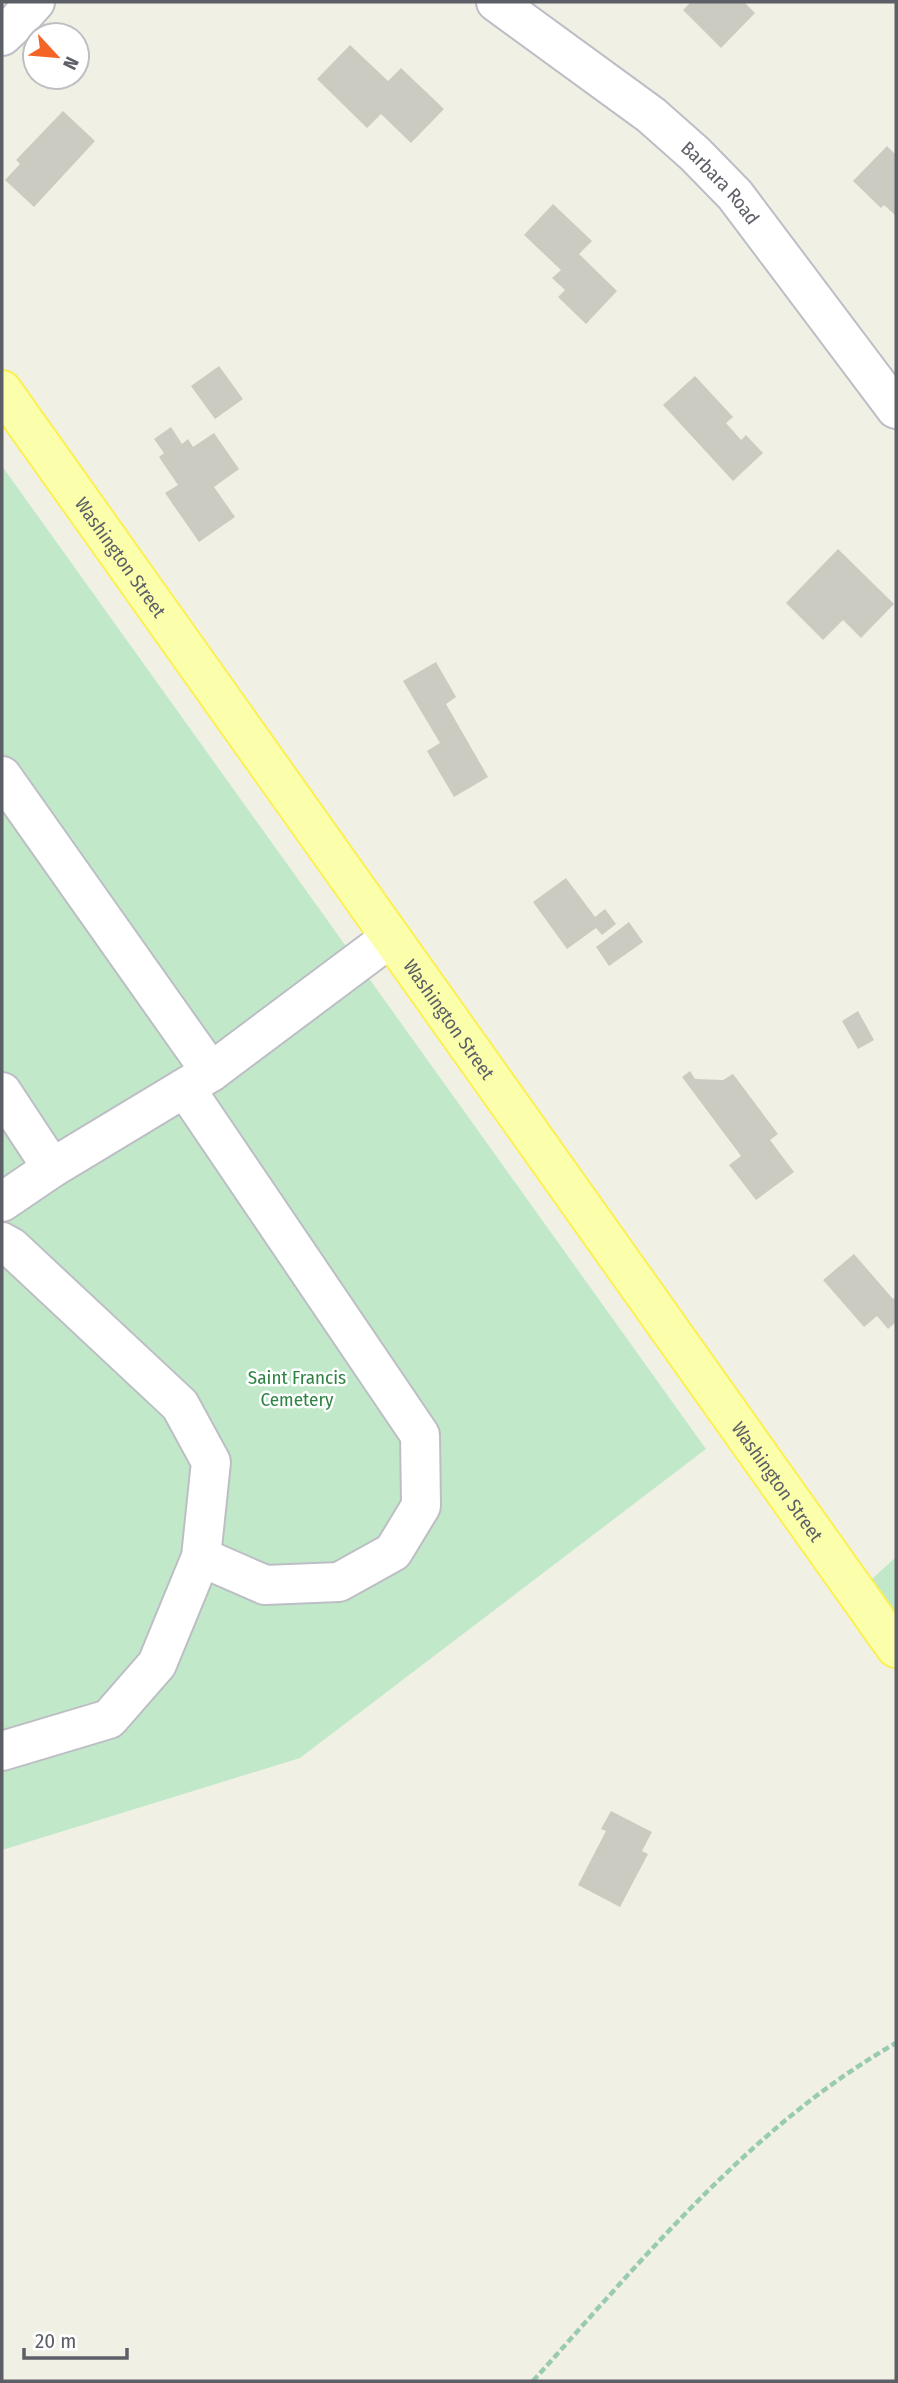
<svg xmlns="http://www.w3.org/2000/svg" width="898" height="2383" viewBox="0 0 898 2383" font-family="'Fira Sans Condensed',sans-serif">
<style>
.green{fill:#c1e9c9}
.building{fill:#cccbc2}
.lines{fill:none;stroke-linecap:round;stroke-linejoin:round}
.minor-casing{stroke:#bdbec5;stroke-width:42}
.major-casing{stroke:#fbf054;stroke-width:42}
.path{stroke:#99cab2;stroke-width:4.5;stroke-dasharray:7 3.5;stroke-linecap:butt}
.minor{stroke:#fff;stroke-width:38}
.major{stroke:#fbffac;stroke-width:38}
.labels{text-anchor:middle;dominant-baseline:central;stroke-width:5;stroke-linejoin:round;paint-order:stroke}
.street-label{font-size:19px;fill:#5d5f67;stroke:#fff}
.park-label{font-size:19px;fill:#2f8445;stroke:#fff}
</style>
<rect width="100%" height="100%" fill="#f0f0e5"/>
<path class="green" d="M2,466l704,983 -406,309 -298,92z
M896,1557v81l-47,-38z"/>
<path class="building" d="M691,2h53l11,11 -34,35 -38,-38z
M350,45l38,36 13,-13 43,41 -33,34 -30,-29 -14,14 -50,-49z
M63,111l32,30 -61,66 -29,-27 15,-16 -4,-4z
M887,146l9,9v61l-12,-11 -3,3 -28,-27z
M553,204l39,37 -13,13 38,37 -31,33 -28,-27 7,-7 -13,-12 9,-8 -37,-35z
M219,366l24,33 -28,20 -24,-33z
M695,376l38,41 -7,6 15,17 5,-5 17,18 -30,28 -70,-76z
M171,427l11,17 6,-5 5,8 21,-14 25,36 -25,18 21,30 -36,25 -34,-49 13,-8 -19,-28 5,-4 -10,-14z
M838,549l56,55 -33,34 -18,-18 -20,20 -37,-37z
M436,662l20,35 -10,7 42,73 -34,20 -27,-46 13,-8 -37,-62z
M566,878l29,39 10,-8 11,15 -14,11 -6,-7 -29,21 -34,-47z
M629,922l14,20 -34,24 -13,-19z
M858,1011l16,29 -16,9 -16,-28z
M690,1071l5,8 28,1 10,-6 45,60 -8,6 24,32 -38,28 -27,-35 12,-9 -59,-79z
M854,1254l39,45 3,-2v25l-8,7 -11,-13 -13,11 -41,-47z
M611,1811l41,21 -10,19 6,3 -28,53 -42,-22 28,-54 -5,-2z"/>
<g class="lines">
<defs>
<g id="minor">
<path id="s1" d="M496,2l155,113 44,39 40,41 161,214"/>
<path d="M2,36l14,-13 19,-21"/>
<path d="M2,776l209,296"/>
<path d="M185,1088l235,347 1,71 -28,46 -54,30 -74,3 -64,-28"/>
<path d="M2,1092l50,76"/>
<path d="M2,1202l50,-34 159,-96 179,-134"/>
<path d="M2,1242l9,5 169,158 31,57 -10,95 -44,107 -48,55 -107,32"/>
</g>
<g id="major">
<path id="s2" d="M2,390l894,1258"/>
</g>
</defs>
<use href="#minor" class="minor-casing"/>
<use href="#major" class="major-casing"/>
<path class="path" d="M533,2381c110,-122 218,-255 363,-338"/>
<use href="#minor" class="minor"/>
<use href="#major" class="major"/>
</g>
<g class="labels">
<g class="street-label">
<text stroke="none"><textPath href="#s1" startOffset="289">Barbara Road</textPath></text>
<text stroke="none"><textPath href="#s2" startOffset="205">Washington Street</textPath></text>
<text stroke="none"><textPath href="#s2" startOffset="772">Washington Street</textPath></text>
<text stroke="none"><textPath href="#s2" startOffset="1339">Washington Street</textPath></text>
</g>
<g class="park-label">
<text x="297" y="1377">Saint Francis<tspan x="297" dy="22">Cemetery</tspan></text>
</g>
</g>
<rect width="898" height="2383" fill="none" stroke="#5d5f67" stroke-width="7"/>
<g transform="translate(56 56) rotate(116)"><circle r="33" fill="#ffffff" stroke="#bebfc2" stroke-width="2"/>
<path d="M0-5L12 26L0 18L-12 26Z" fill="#f56427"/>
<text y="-10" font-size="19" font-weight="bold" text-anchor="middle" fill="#5d5f67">N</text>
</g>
<path d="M24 2348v10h103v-10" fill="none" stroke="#5d5f67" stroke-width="3.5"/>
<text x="35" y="2348" font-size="21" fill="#5d5f67" stroke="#ffffff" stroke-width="5" paint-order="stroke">20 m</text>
</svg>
